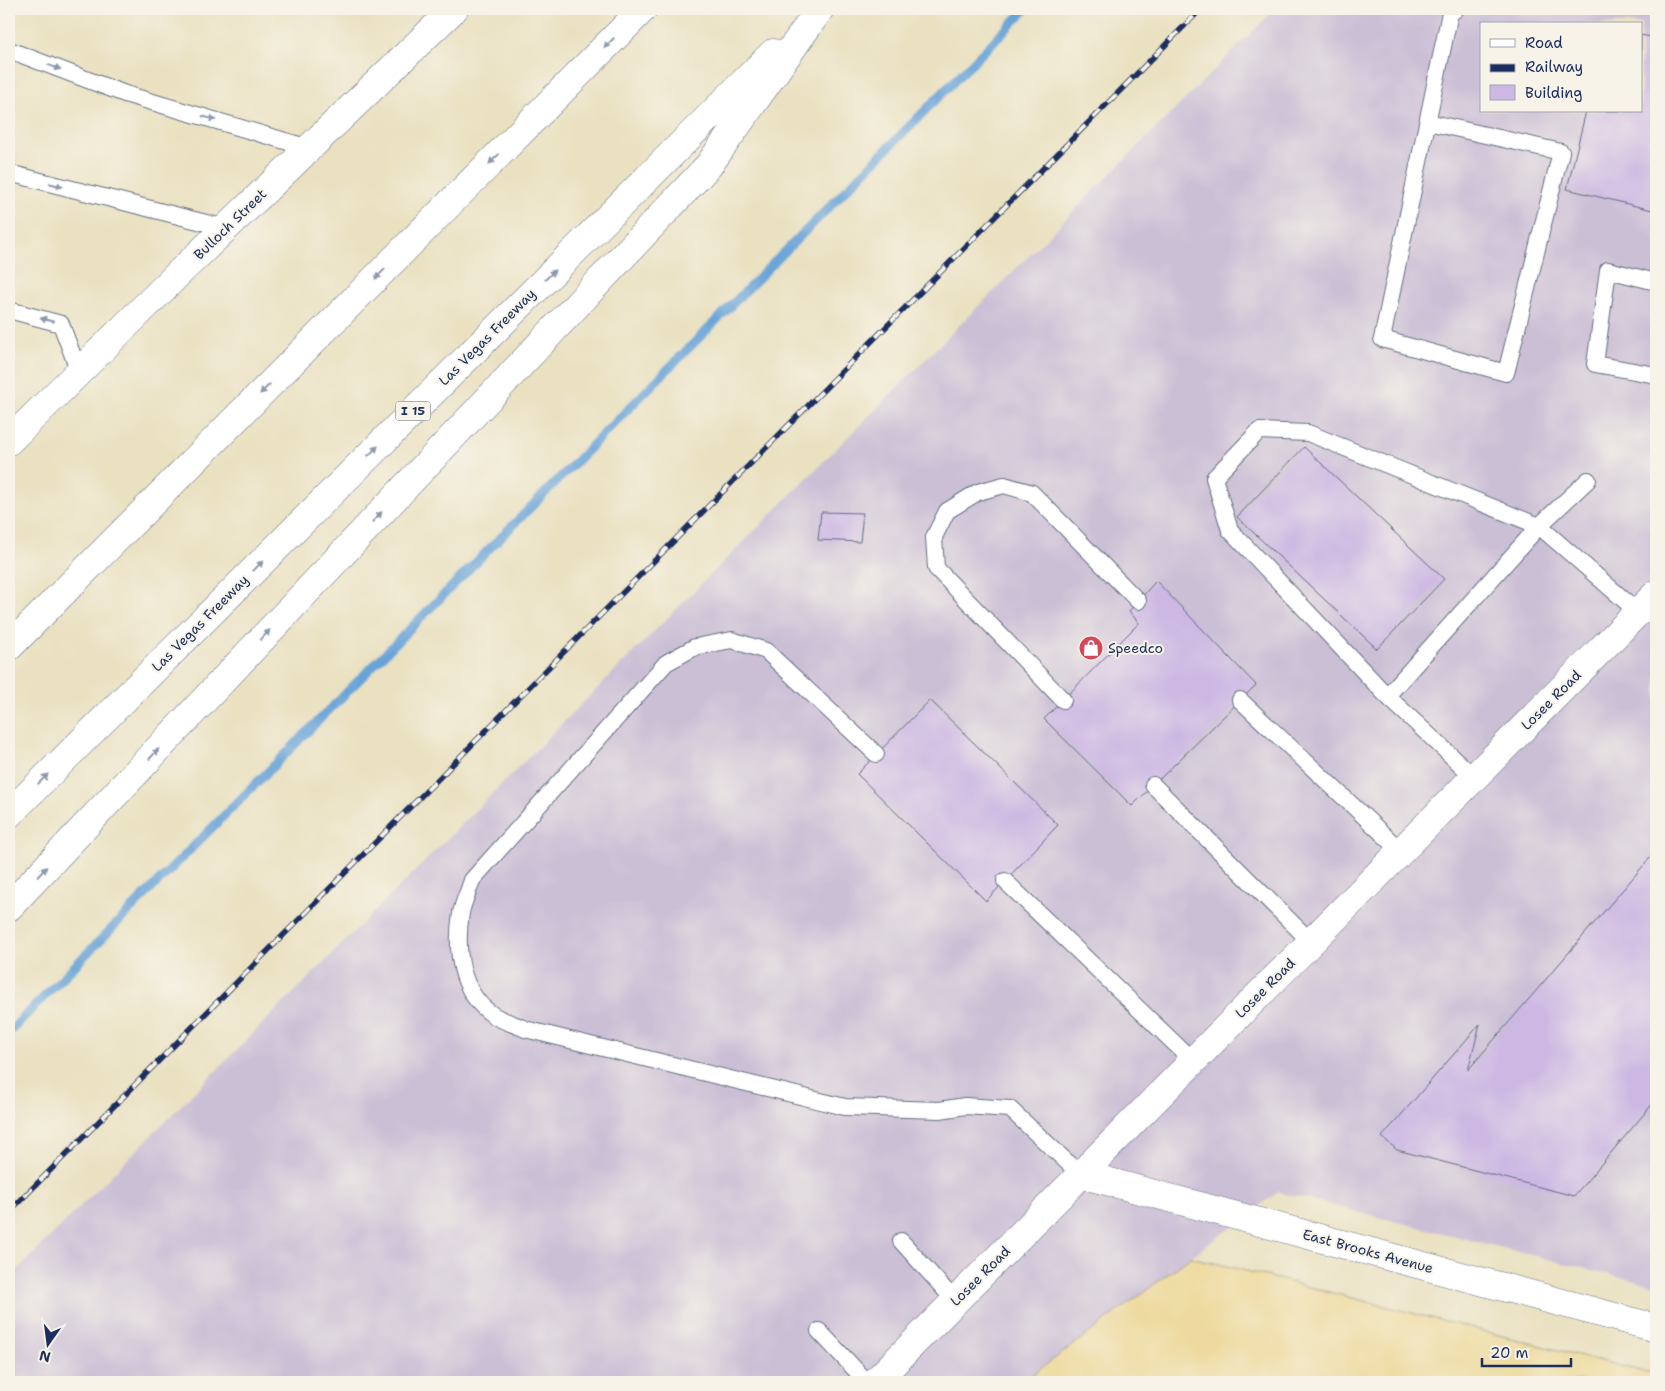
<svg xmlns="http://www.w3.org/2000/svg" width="1665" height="1391" viewBox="0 0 1665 1391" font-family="'Shantell Sans',sans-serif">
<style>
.industrial{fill:#cbbfd6;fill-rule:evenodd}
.sand{fill:#eeda9e;stroke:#84847e}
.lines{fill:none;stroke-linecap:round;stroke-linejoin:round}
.stream{stroke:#68a3d8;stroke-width:9}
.building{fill:#ccb8e3}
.lane-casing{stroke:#636d81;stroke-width:18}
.street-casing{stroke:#636d81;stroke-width:29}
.secondary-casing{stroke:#636d81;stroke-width:29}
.highway-casing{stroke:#636d81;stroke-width:29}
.lane{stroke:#fff;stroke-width:16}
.street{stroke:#fff;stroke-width:28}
.secondary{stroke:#fff;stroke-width:28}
.highway{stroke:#fff;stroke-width:28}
.rail-casing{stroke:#1b2f5e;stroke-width:5.5}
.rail{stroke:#f7f3e8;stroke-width:4;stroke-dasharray:11;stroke-linecap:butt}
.oneway{fill:#8d97ae}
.labels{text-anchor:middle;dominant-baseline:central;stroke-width:4;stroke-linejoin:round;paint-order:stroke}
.shield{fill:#f7f3e8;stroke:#5d6a87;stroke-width:1}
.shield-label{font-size:12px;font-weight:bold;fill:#1b2f5e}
.street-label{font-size:14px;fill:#1b2f5e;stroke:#f7f3e8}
.poi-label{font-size:14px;fill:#1b2f5e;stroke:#f7f3e8;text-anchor:start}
</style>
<rect width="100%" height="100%" fill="#f7f3e8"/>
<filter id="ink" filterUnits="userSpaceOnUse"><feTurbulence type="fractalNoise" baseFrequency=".02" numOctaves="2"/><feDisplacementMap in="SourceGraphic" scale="10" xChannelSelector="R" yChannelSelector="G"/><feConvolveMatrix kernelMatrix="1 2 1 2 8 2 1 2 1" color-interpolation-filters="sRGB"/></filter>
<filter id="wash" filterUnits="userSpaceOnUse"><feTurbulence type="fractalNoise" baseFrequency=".0096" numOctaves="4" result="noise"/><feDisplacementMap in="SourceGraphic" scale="20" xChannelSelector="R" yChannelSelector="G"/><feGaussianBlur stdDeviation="1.12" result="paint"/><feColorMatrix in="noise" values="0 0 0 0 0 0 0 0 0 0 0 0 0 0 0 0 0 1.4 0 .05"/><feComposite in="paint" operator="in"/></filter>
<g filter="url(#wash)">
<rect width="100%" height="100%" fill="#eae1c1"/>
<path class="industrial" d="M1275,9h381v1277l-378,-94 -255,190h-1014v-104zM1481,24h160v87h-160z"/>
<path class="sand" d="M1191,1257l465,118v7h-633z"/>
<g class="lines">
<path class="stream" d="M9,1032l1017,-1023"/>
</g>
<g id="blocks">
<path class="building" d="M1641,35l15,3v173l-89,-22 19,-78h55z
M1304,447l140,132 -67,70 -140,-132z
M821,512l42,1 -3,29 -42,-2z
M1156,581l100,104 -124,121 -88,-87 95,-96 -10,-12z
M930,700l128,125 -72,76 -129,-127z
M1656,851v249l-82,96 -177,-46 -15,-13 98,-113 -12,46z"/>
</g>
</g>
<g filter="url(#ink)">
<use href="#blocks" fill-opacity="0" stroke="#636d81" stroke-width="1"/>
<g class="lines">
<defs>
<path id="lane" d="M9,50l116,44 184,54
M1428,122l133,30 -55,221 -124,-34 68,-326 6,-4
M9,173l217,55
M1656,282l-48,-12 -13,94 61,11
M9,310l52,14 18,48
M1387,696l-157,-166 -16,-52 45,-47 49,2 231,93 49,-46
M1063,700l-127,-132 -2,-31 13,-26 31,-19 26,-7 28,8 106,108
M1240,700l161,151
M876,754l-110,-103 -34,-11 -37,7 -29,16 -194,217c-3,11 -9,22 -11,33 -6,37 -1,80 32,102 9,6 22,9 32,14l320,78 95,3 25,-4 45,3 70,65
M1474,777l-87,-81 152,-170 99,86
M1153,785l158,157
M1005,881l188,180
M901,1241l54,60
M819,1331l48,51"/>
<path id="street" d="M9,441l169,-167 276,-265
M1080,1174l576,154"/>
<path id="secondary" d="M875,1382l781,-788"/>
<path id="highway" d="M9,647l634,-638
M9,814l764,-761
M9,907l700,-742 111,-156"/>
</defs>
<use href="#lane" class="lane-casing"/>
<use href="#street" class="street-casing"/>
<use href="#secondary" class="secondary-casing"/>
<use href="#highway" class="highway-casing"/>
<use href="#lane" class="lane"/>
<use href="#street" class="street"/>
<use href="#secondary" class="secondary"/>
<use href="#highway" class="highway"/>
<defs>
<path id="rail" d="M9,1212l1192,-1203"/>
</defs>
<use href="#rail" class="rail-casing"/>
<use href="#rail" class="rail"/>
</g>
<defs><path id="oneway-solid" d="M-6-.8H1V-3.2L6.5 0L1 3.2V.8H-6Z" transform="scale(1.25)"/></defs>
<g class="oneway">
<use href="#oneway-solid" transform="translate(609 43) rotate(135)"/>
<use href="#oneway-solid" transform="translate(54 67) rotate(20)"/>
<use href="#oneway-solid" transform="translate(209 118) rotate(16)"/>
<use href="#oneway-solid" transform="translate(494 159) rotate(135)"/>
<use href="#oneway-solid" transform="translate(56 185) rotate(14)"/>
<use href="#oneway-solid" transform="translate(380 274) rotate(135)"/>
<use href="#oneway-solid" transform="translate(550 275) rotate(-45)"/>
<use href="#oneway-solid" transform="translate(47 320) rotate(-166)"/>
<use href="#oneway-solid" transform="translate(265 389) rotate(135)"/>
<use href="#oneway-solid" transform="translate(373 451) rotate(-45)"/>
<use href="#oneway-solid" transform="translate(377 517) rotate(-47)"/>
<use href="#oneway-solid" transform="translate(258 566) rotate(-45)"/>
<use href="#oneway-solid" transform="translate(265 635) rotate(-47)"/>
<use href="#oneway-solid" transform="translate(154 754) rotate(-47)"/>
<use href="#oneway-solid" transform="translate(43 779) rotate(-45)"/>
<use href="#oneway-solid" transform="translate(42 872) rotate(-47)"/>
</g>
</g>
<defs>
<symbol id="shop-disc" viewBox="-11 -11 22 22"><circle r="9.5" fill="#d1495b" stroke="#f7f3e8"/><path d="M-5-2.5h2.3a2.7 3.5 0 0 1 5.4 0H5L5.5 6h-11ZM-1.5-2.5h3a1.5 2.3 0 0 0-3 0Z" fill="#fff"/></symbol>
</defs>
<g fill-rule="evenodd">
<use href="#shop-disc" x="1077" y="634" width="28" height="28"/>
</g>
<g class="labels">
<rect class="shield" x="395.5" y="401.5" width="35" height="19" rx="4"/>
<g class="shield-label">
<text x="413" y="411">I 15</text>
</g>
<g class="street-label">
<text transform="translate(230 224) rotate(-44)">Bulloch Street</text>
<text transform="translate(487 337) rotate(-45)">Las Vegas Freeway</text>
<text transform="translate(200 623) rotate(-45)">Las Vegas Freeway</text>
<text transform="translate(1551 700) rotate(-45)">Losee Road</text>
<text transform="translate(1265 988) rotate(-45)">Losee Road</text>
<text transform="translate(1368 1251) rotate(15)">East Brooks Avenue</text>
<text transform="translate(980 1276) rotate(-45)">Losee Road</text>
</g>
<g class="poi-label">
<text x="1108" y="648">Speedco</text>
</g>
</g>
<rect width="1665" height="1391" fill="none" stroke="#f7f3e8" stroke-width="30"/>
<rect x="1480" y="22" width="162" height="90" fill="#f7f3e8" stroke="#9fa5b1"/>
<rect x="1490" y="39" width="25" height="8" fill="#ffffff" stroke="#9fa5b1"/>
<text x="1525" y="48" font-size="15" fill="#1b2f5e">Road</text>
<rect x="1490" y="64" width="25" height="8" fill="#1b2f5e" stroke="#9fa5b1"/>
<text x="1525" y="72" font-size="15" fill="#1b2f5e">Railway</text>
<rect x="1490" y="85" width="25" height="15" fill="#ccb8e3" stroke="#9fa5b1"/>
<text x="1525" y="98" font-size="15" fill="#1b2f5e">Building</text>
<g transform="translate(48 1344) rotate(194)" stroke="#f7f3e8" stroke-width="4" paint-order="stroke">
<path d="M0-4L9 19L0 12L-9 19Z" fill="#1b2f5e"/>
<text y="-8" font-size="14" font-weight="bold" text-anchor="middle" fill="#1b2f5e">N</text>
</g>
<path d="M1482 1358v8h89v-8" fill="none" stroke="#1b2f5e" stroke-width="2.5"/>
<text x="1490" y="1358" font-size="15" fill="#1b2f5e" stroke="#f7f3e8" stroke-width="4" paint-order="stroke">20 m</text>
</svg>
